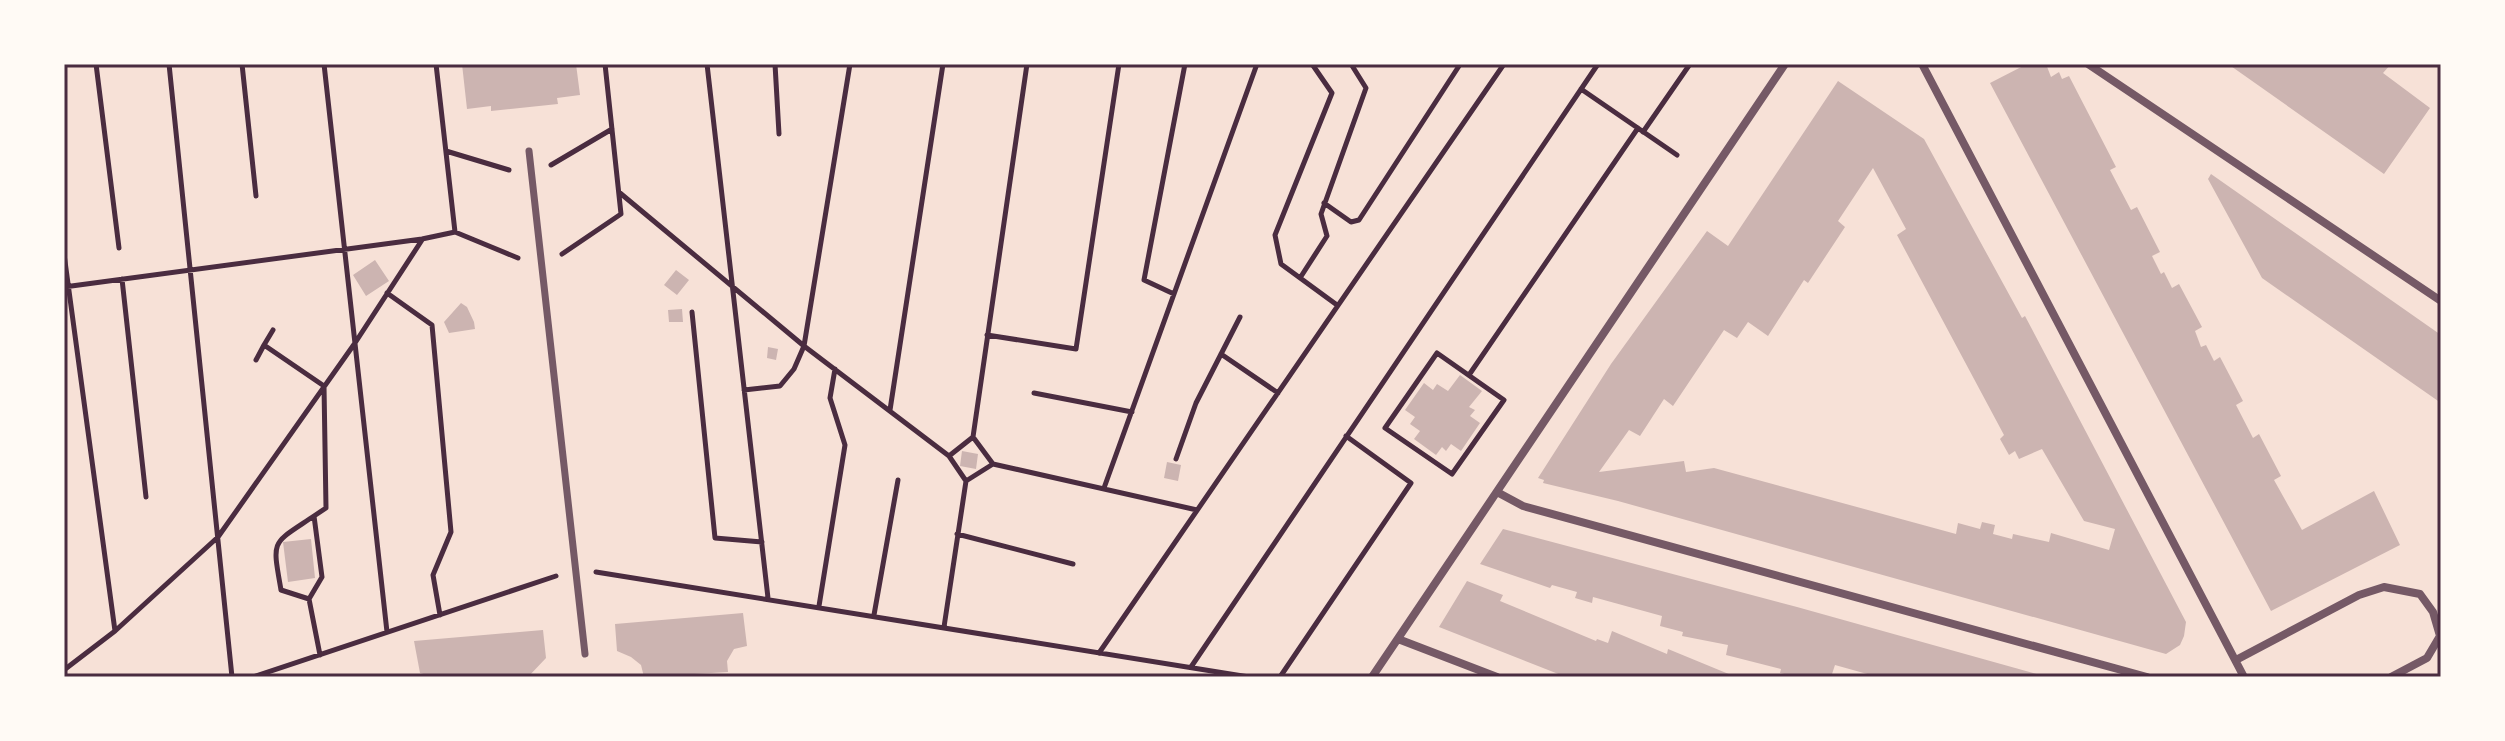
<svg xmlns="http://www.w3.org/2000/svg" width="2505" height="741" viewBox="0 0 2505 741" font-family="Overpass,sans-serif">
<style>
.building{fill:#ccb4b1;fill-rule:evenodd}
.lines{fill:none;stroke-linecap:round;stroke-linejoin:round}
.path{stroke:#4a2c40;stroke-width:5}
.pedestrian{stroke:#755966;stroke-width:7}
.minor{stroke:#755966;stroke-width:8}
.neatline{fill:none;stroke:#4a2c40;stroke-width:3}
</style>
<rect width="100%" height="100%" fill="#f7e1d7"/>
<path class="building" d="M462,64h114l4,31 -23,3 1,6 -67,7v-5l-24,3z
M2027,64h19l5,13 8,-5 3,7 7,-3 47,91 -6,3 21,40 6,-3 23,45 -8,4 9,18 3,-2 8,16 7,-4 23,43 -7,4 6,16 5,-2 8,16 6,-4 23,44 -7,4 17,33 6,-4 22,42 -7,4 28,50 72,-39 26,54 -129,66 -281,-528z
M2228,64h163l-8,9 47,35 -46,66z
M1838,81l86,58 98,179 3,-2 161,306 -2,14 -4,9 -14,9 -548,-153 -75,-18 1,-3 -6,-2 73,-114 96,-133 21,15zM1873,168l33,61 -9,6 107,200 -4,4 9,16 6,-4 4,8 23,-10 42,72 31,8 -6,21 -58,-17 -2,9 -36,-8 -1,5 -19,-5 2,-9 -13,-3 -2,7 -22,-6 -2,11 -242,-66 -28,4 -2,-11 -85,11 30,-42 11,6 24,-37 9,7 51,-76 13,8 11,-16 20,14 36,-56 4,3 37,-56 -7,-6z
M2211,174l230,161v68l-179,-125 -54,-99z
M375,260l14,21 -23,15 -13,-21z
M676,270l13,10 -12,15 -13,-10z
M461,303l6,4 7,15 1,7 -26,4 -5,-11z
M682,309l1,13h-14l-1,-12z
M768,347l10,2 -2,11 -9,-2z
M1460,375l22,16 -13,16 6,3 -5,6 10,7 -19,28 -10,-7 -5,7 -4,-4 -6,8 -22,-16 6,-8 -10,-7 5,-7 -10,-7 19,-27 9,7 4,-6 11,7z
M962,451l16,3 -2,15 -16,-3z
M1167,462l14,3 -3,16 -14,-3z
M1503,529l294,78 250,70h-169l-43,-12 -4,12h-34l-17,-4 1,-4 -55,-14 2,-10 -46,-9 1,-4 -23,-6 2,-10 -69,-19 -1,6 -17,-5 2,-6 -25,-7 -2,3 -70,-24z
M311,539l4,39 -27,4 -5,-40z
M1467,581l36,14 -3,6 96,40 1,-2 11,4 4,-12 55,23 1,-5 68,28h-170l-127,-50z
M743,613l4,33 -13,3 -7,12 1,11 -84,5 -3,-12 -10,-8 -14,-6 -2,-27z
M543,630l3,28 -18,19h-94l-14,-4 -6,-32z"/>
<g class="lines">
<path class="path" d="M96,64l23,184
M169,64l63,613
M242,64l14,132
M324,64l63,568
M436,64l19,168
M707,64l61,534
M775,64l4,70
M1312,64l20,29 -57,142 6,29 56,41
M1581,89l96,66
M1643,132l47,-68
M446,151l63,19
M551,165l61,-36
M620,193l184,153 145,110
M1324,203l27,19 8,-2 100,-154 -2,-2
M64,254l51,377
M562,254l59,-40 -16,-150
M1300,278l27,-42 -6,-22 45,-126 -15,-24
M122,279l24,218
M64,287l358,-48 33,-7 63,26
M387,293l45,32 19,207 -18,43 7,40
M1174,294l-30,-14 41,-216
M692,312l23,226 47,4
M273,330l-9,15 60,41 2,122 -12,8
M987,335l89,14 43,-285
M1437,353l67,47 -52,74 -67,-46z
M1221,354l57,39
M256,360l8,-15
M1469,375l169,-247
M744,390l36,-4 14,-17 10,-23 46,-282
M1034,393l98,19
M890,410l53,-346
M973,437l54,-373
M973,437l20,27 -27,17 -17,-25z
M1176,459l20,-56 44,-86
M993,464l204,46
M1104,488l153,-424
M957,534l116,30
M596,572l653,105
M309,599l-28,-9c-9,-52 -10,-45 33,-74l8,61 -13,22 11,56
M819,606l26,-161 -15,-47 5,-29
M874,615l24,-135
M944,627l22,-146
M1099,653l405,-589
M1191,667l407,-603
M64,670l51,-39 103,-94 137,-194 67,-103
M253,677l303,-101
M1280,677l131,-194 -65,-47"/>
<path class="pedestrian" d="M529,151l56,503"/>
<path class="minor" d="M1922,64l322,613
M2088,64l353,237
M1497,492l26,14 624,171
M1398,639l99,38
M2236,660l123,-65 25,-8 36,7 13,18 7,24 -13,22 -36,19
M1372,677l413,-613"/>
</g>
<rect width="2505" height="741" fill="none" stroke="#fffaf5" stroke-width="132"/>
<rect x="66" y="66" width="2373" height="609" class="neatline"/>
</svg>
